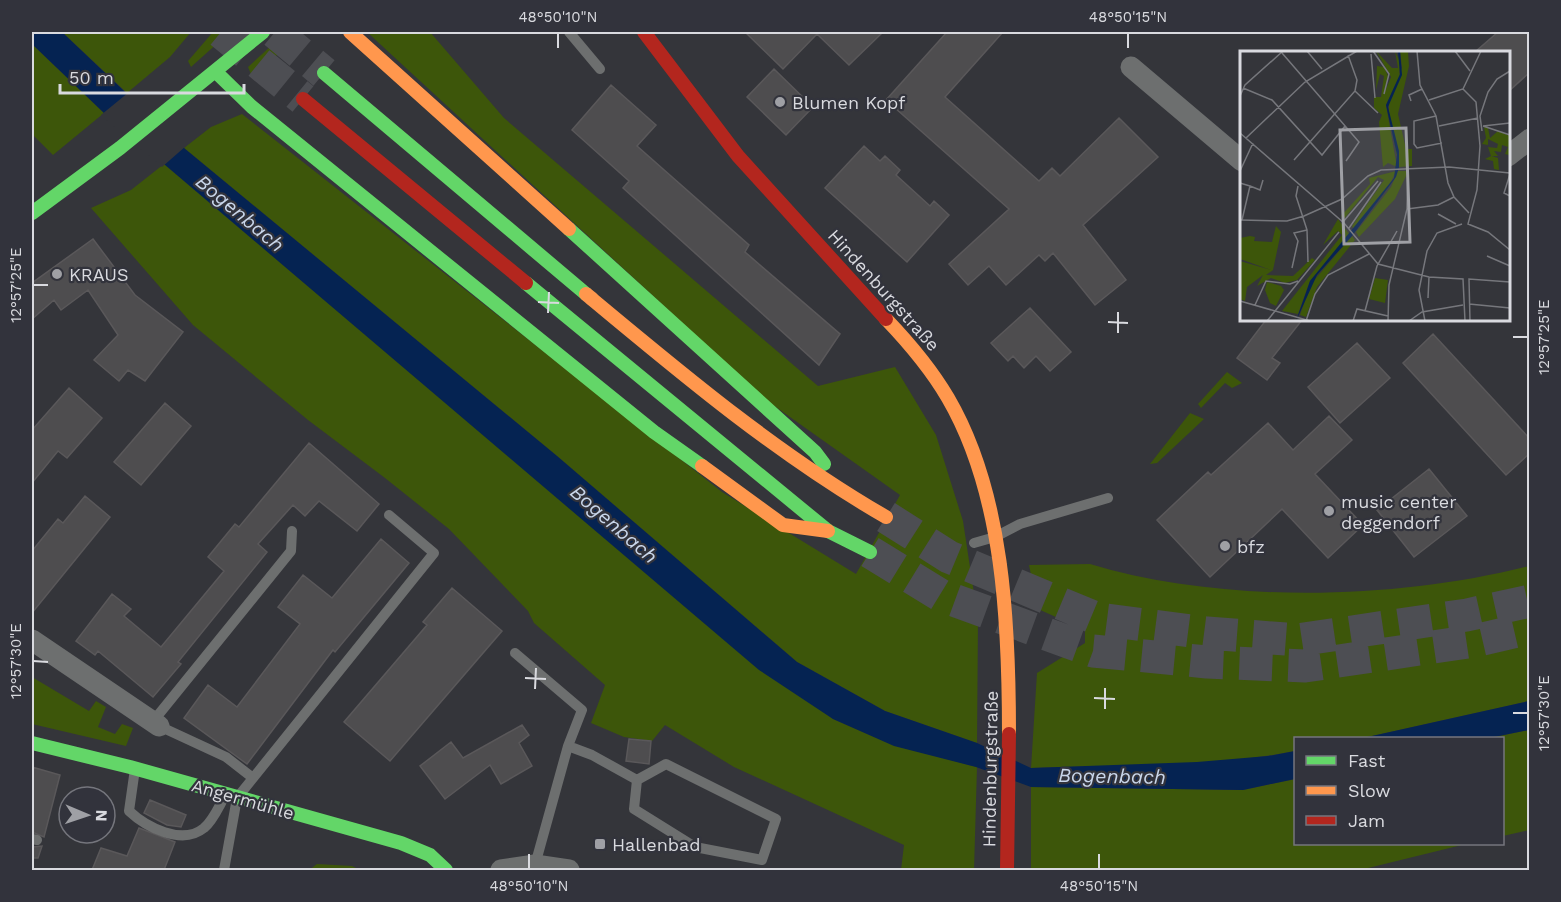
<svg xmlns="http://www.w3.org/2000/svg" width="1561" height="902" viewBox="0 0 1561 902" font-family="'Work Sans',sans-serif">
<style>
.green{fill:#3d560a}
.water{fill:#052352}
.pier{fill:#34353a}
.building{fill:#4e4d4f;stroke:#5a585a;stroke-width:1.5}
.lines{fill:none;stroke-linecap:round;stroke-linejoin:round}
.highway-tunnel{stroke:#4d4e53;stroke-width:33;stroke-dasharray:33 16;stroke-linecap:butt}
.lane{stroke:#6d6f6f;stroke-width:10}
.street{stroke:#6d6f6f;stroke-width:21}
.fast{stroke:#63d668;stroke-width:14}
.slow{stroke:#ff974d;stroke-width:14}
.jam{stroke:#b3261e;stroke-width:14}
.ticks{fill:none;stroke:#d9dadf;stroke-width:2}
.poi-dot{fill:#9fa0a5;stroke:#32333c;stroke-width:2}
.labels{text-anchor:middle;dominant-baseline:central;stroke-width:4.5;stroke-linejoin:round;paint-order:stroke}
.poi-label{font-size:18px;fill:#d9dadf;stroke:#32333c;text-anchor:start}
.street-label{font-size:18px;fill:#d9dadf;stroke:#32333c}
.water-label{font-size:20px;font-style:italic;fill:#c9d6ea;stroke:#32333c}
.inset-road{fill:none;stroke:#76777c;stroke-width:1.5}
.view{fill:#9fa0a5;fill-opacity:0.15;stroke:#9fa0a5;stroke-width:3}
.inset-edge{fill:none;stroke:#d9dadf;stroke-width:3}
.neatline{fill:none;stroke:#d9dadf;stroke-width:2}
.ticks-label{font-size:15px;text-anchor:middle;fill:#d9dadf}
</style>
<rect width="100%" height="100%" fill="#34353a"/>
<path class="green" d="M62,32h129l-21,25 -43,36z
M213,32h17l-39,35 -3,-6z
M286,32h14l-47,47 -5,-12z
M367,32h63l74,86 314,268 77,-19 41,68 27,86 15,99 -1,123 -92,-32 -88,-49 -240,-206 -373,-308 27,-21 31,-13 480,378 134,82 44,-79 -134,-95z
M32,44l72,69 -51,42 -21,-21z
M164,164l281,238 388,317 61,26 83,22 -3,103h-73l3,-25 -170,-78 -69,-42 -13,16 -28,-4 -33,-14 14,-38 -71,-62 -6,-12 -79,-82 -64,-51 -77,-58 -115,-95 -102,-117 40,-18z
M1227,372l15,11 -10,5 -7,-5 -24,25 -3,-4z
M1190,413l14,6 -47,44 -7,1z
M1090,564c133,40 305,36 439,2v135l-166,37h-67l-1,13c-86,17 -176,14 -264,17l6,-95 48,-30v-13l-47,-21 -9,-44z
M32,677l57,34 7,-10 10,6 -8,20 17,7 7,-10 11,4 -7,18 -94,-22z
M1529,730v100l-26,6 -1,-98h-13z
M1295,779l1,65h170l-106,26h-329v-83l212,3z
M317,864l35,2 4,2 -5,2h-42z"/>
<path class="water" d="M32,32h30l122,116 373,308 240,206 88,49 92,32 54,25 166,-6 71,-6 27,-5v28l-52,11 -212,-3 -55,-20 -82,-21 -61,-27 -74,-49 -595,-506 -60,-51 -72,-69z
M1529,701v29l-40,8h-126z"/>
<path class="pier" d="M129,92l57,54 -24,21 -61,-52z"/>
<path class="building" d="M745,32h138l-34,33 -32,-31 -34,35z
M947,32h56l-58,65 94,84 13,-13 8,8 59,-58 39,39 -75,68 43,55 -31,25 -42,-52 -8,8 -6,-6 -33,30 -17,-19 -21,19 -19,-21 60,-55 -123,-109z
M1498,32h32v40l-21,19v-39h-34z
M774,69l39,38 -27,28 -39,-38z
M611,85l45,40 -19,21 112,99 -4,7 95,82 -21,31 -196,-177 6,-7 -57,-51z
M864,146l16,15 5,-5 15,14 -4,5 34,31 4,-5 15,14 -42,47 -82,-74z
M93,239l42,56 48,37 -38,49 -17,-11 -9,11 -25,-21 24,-25 -30,-45 -27,20 -7,-10 -22,19v-36z
M1030,308l41,44 -21,19 -14,-15 -12,12 -11,-12 -5,5 -17,-18z
M1266,320h36l-30,38 8,5 -13,17 -30,-22z
M1433,334l97,105v14l-24,22 -103,-112z
M1357,343l33,35 -50,45 -32,-36z
M69,388l33,30 -35,40 -9,-7 -26,32v-53z
M165,403l26,23 -50,59 -27,-23z
M1329,416l23,24 -37,34 48,51 -35,33 -46,-49 -72,68 -53,-57 51,-48 3,3 57,-52 25,27z
M309,443l70,61 -22,27 -38,-30 -14,15 -12,-11 -35,39 9,8 -89,110 3,2 -28,33 -55,-46 -3,4 -19,-14 36,-47 19,15 -7,7 37,31 63,-76 -16,-14 27,-33 4,3z
M1429,469l38,47 -53,41 -37,-47z
M85,496l25,21 -78,96v-62l26,-32 5,4z
M381,539l28,24 -74,89 -2,-2 -86,114 -63,-46 24,-33 29,22 63,-83 -22,-17 25,-32 29,23z
M452,588l50,43 -112,130 -46,-39 83,-97 -4,-3z
M522,725l7,10 -10,8 13,23 -31,18 -11,-19 -45,34 -25,-33 31,-24 12,16z
M629,739l22,2 -2,23 -23,-3z
M32,767l28,8 -16,62 -12,-5z
M150,800l36,15 -5,12 -14,-2 -23,-12z
M139,828l36,14 -11,28h-72l9,-22 26,8z
M42,846l-4,12h-6v-11z"/>
<g class="lines">
<path class="highway-tunnel" d="M221,32l82,67
M275,32l49,41
M886,517l63,40 149,62 109,14 91,7 169,-25 63,-14
M870,552l70,43 153,56 114,11 98,4 169,-25 56,-13"/>
<path class="lane" d="M569,32l31,37
M974,543l21,-6 25,-13 88,-26
M515,653l67,57 -14,36
M151,719l8,-5 132,-163 1,-20
M159,726l67,31 27,21
M135,769l-6,42c17,16 53,35 75,17 9,-7 15,-22 21,-32
M32,839l5,1
M535,865l33,-119 24,9 45,25 -3,29 61,38 67,13 14,-41 -110,-55 -29,16
M224,870l13,-72 197,-245 -45,-38"/>
<path class="street" d="M1131,67l111,94
M1508,156l22,-17
M32,640l127,86
M501,870l34,-5 34,5"/>
<path class="fast" d="M217,73l35,34 402,325 48,34
M324,73l262,221
M32,213l88,-65 143,-116
M569,229l246,223 9,12
M526,283l302,248 42,21
M32,743l98,24 271,76 29,12 16,15"/>
<path class="slow" d="M350,32l219,197
M586,294c96,80 191,160 300,223
M886,319c23,24 45,50 62,79 56,96 61,227 61,336
M702,466l81,59 45,6"/>
<path class="jam" d="M644,32l94,124 148,163
M303,99l223,184
M1007,870l2,-136"/>
</g>
<path class="ticks" d="M558,48v-15M1128,48v-15M33,285h15M538,302l21,1M548,313l1,-21M1108,322l20,1M1118,333v-21M1513,337h15M33,661l15,1M525,678l21,1M535,689l1,-21M1094,698l21,1M1105,709v-21M1513,713h15M529,869v-15M1099,869v-15"/>
<g class="poi-dot">
<circle cx="780" cy="102" r="6"/>
<circle cx="57" cy="274" r="6"/>
<circle cx="1329" cy="511" r="6"/>
<circle cx="1225" cy="546" r="6"/>
<rect x="594" y="838" width="12" height="12" rx="3"/>
</g>
<g class="labels">
<g class="poi-label">
<text x="792" y="102">Blumen Kopf</text>
<text x="69" y="274">KRAUS</text>
<text x="1341" y="501">music center<tspan x="1341" dy="21">deggendorf</tspan></text>
<text x="1237" y="546">bfz</text>
<text x="612" y="844">Hallenbad</text>
</g>
<g class="street-label">
<text transform="translate(884 290) rotate(48)">Hindenburgstraße</text>
<text transform="translate(990 769) rotate(-89)">Hindenburgstraße</text>
<text transform="translate(243 799) rotate(16)">Angermühle</text>
</g>
<g class="water-label">
<text transform="translate(240 213) rotate(40)">Bogenbach</text>
<text transform="translate(614 524) rotate(41)">Bogenbach</text>
<text transform="translate(1112 776) rotate(1)">Bogenbach</text>
</g>
</g>
<g transform="translate(1240 51)">
<rect width="270" height="270" fill="#34353a"/>
<path d="M136,0l16,17h6l-3,-17 5,11 -1,16 -13,27 11,62 -9,-4 -5,4 -4,-45 3,-7 -8,-7v-11h7l3,-21 -4,-2 -4,16 1,-24 7,1 4,9 -4,18 7,-17zM160,0l8,1 1,14 -11,48 8,35h6v17l-13,1 -10,-55v-11l13,-33zM244,76l4,1 2,10 8,-7 12,5 -1,19 -4,-1 3,-7 -6,-2 -1,7 -7,-1 4,5h-6l6,2 1,12 -5,-1 -1,-8 -8,-2 6,-3 -3,-9 9,1 1,-4 -10,-5v6l-6,-1 4,-6zM156,120l-6,13 -36,46 -2,-4 32,-46 -6,-3 -34,42 -3,-3 29,-32 -1,-6zM158,120h8v5l-11,23 -36,38 -3,-5 35,-45zM98,168l12,16 -40,46 -12,33 -16,-3 60,-76 -4,-4 -15,14zM36,175l5,6 -8,38 -7,5 27,1 19,-18 3,2 -18,20 -12,3 -14,-5 -14,8 6,-11 -16,12 -2,14 -5,-2v-38l31,9 -31,-11v-21l10,-2 5,1 -1,4 18,1zM112,185l3,4 -38,47 -11,30 -6,-2 11,-31zM135,227l13,2 -3,23 -16,-4zM27,231l14,4 3,4 -8,16 -6,-3 -5,-13z" fill="#3d560a"/>
<path d="M158,0h2l2,24 -14,32 11,44v16l-3,10 -44,59 -35,39 -21,46 14,-40 84,-103 3,-23 -11,-50 14,-31z" fill="#052352"/>
<path class="inset-road" d="M67,0l15,18M133,0l16,23 -5,20M177,0l3,34 16,31 12,67 6,14 15,16M215,0l15,20M42,2l77,89 -13,19M131,3l4,44M3,37l29,12 50,55 23,-29M223,38l13,13 4,44 -3,44 -9,34 20,8 22,18M115,40l23,22M0,45l5,-11 38,-34M189,49l34,-11 18,-38M171,50l-2,-6 13,-6M196,65l-22,5v23l3,4 25,-5M199,75l39,-8M243,75l27,-3M243,75l27,9M242,80l-2,-15 8,-24 9,-13 13,-8M0,82l104,90 34,41 51,13 34,2 2,42M6,87l59,-56 52,-31M54,109l61,-69 2,-11 -9,-25M0,120l13,-28M270,123l-6,19 6,3M0,132l10,3 -8,34M10,135l10,4 3,-10M58,135l-2,10 11,34 1,32M167,158l31,-4 16,-8M198,163l18,10M0,169l47,1 17,-5 38,-17 26,-23 13,-6 68,-3 61,6M103,171l35,-41M109,177l32,-46M247,205l23,10M52,217l6,-27 -4,-8 13,-3M188,247l1,-21M0,250l70,20M229,253l41,4M15,254l11,-24 24,3 8,-3M125,260l12,-45 20,-35M27,270l72,-89M66,270l9,-27 13,-19 41,-21M113,270l4,-12 31,7M148,270l1,-36 18,-76 1,-41M169,270l13,-9 41,-7M185,270l-6,-31 8,-39 10,-18 25,-9M230,270l-1,-42 41,3"/>
<path class="view" d="M166,77l4,114 -66,2 -4,-114z"/>
<rect width="270" height="270" class="inset-edge"/>
</g>
<rect width="1561" height="902" fill="none" stroke="#32333c" stroke-width="66"/>
<rect x="1294" y="737" width="210" height="108" fill="#32333c" stroke="#75767d" stroke-width="1.5"/>
<rect x="1306" y="756" width="30" height="9" fill="#63d668" stroke="#75767d" stroke-width="1.5"/>
<text x="1348" y="767" font-size="18" fill="#d9dadf">Fast</text>
<rect x="1306" y="786" width="30" height="9" fill="#ff974d" stroke="#75767d" stroke-width="1.5"/>
<text x="1348" y="797" font-size="18" fill="#d9dadf">Slow</text>
<rect x="1306" y="816" width="30" height="9" fill="#b3261e" stroke="#75767d" stroke-width="1.5"/>
<text x="1348" y="827" font-size="18" fill="#d9dadf">Jam</text>
<g transform="translate(87 815) rotate(92)"><circle r="28" fill="#32333c" stroke="#75767d" stroke-width="1.5"/>
<path d="M0-4.5L10 22L0 15L-10 22Z" fill="#9fa0a5"/>
<text y="-9" font-size="16" font-weight="bold" text-anchor="middle" fill="#d9dadf">N</text>
</g>
<path d="M60 84v9h184v-9" fill="none" stroke="#d9dadf" stroke-width="3"/>
<text x="69" y="84" font-size="18" fill="#d9dadf" stroke="#32333c" stroke-width="4.5" paint-order="stroke">50 m</text>
<rect x="33" y="33" width="1495" height="836" class="neatline"/>
<g class="ticks-label">
<text x="558" y="22">48°50'10"N</text>
<text x="1128" y="22">48°50'15"N</text>
<text transform="translate(16 285) rotate(-90)" y="5">12°57'25"E</text>
<text transform="translate(1544 337) rotate(-90)" y="5">12°57'25"E</text>
<text transform="translate(16 661) rotate(-90)" y="5">12°57'30"E</text>
<text transform="translate(1544 713) rotate(-90)" y="5">12°57'30"E</text>
<text x="529" y="891">48°50'10"N</text>
<text x="1099" y="891">48°50'15"N</text>
</g>
</svg>
